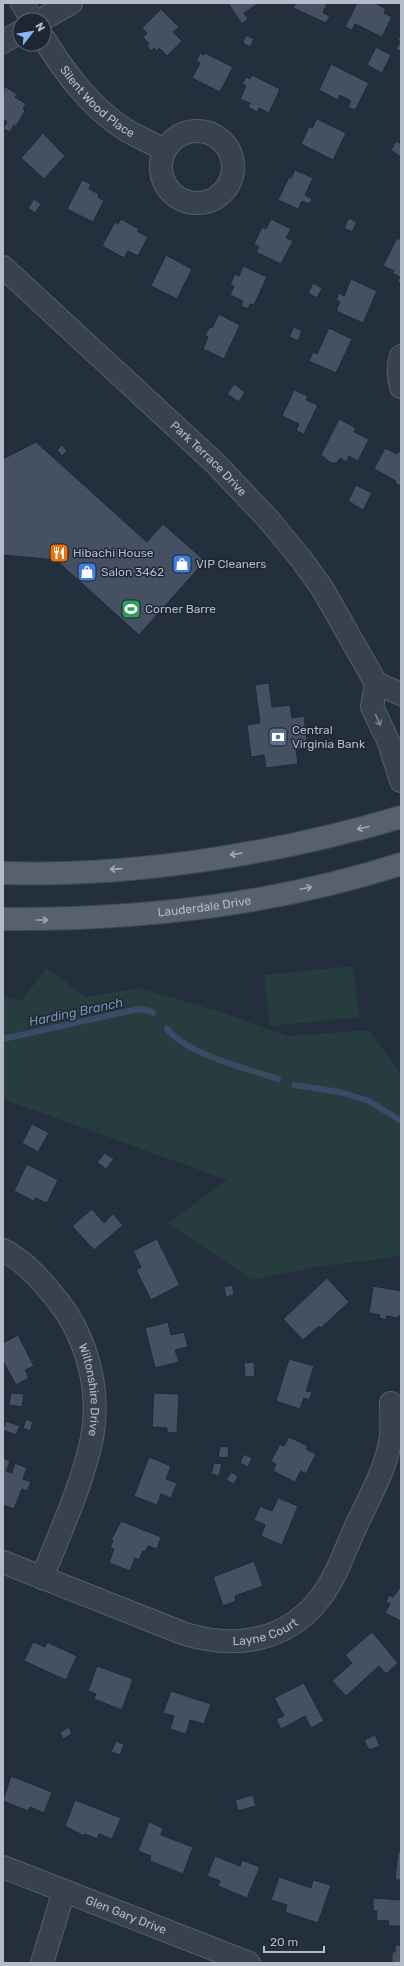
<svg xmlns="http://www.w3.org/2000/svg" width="404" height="1966" viewBox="0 0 404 1966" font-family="Rubik,sans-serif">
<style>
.green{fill:#263c3f}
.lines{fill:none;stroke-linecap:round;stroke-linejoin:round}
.stream{stroke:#394c67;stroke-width:6}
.building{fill:#455162;stroke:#1f2835}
.minor-casing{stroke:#565f6c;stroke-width:24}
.major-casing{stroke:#414a57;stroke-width:24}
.minor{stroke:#38414e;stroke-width:22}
.major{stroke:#56606e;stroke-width:22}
.oneway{stroke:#7c8592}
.oneway2{stroke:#a1aab7}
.labels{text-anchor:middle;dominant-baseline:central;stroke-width:3;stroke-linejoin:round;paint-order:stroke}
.street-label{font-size:12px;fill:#b4bcc9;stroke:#1d2633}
.poi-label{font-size:12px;fill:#b4bcc9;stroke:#1d2633;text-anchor:start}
.water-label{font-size:13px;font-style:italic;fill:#7c92b1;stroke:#1d2633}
</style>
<rect width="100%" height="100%" fill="#242f3e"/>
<path class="green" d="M353,966l6,51 -89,9 -6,-51z
M46,968l40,29 53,-9 82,24 67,24 81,-6 32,45v180l-19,4 -60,7 -70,14 -84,-57 59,-43 -224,-81v-102l19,4z"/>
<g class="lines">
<path class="stream" d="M167,1029c22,26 78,39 111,50
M3,1039l135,-30 13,2 2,2
M294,1085l46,7 29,9 32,20"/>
</g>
<path class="building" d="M228,3h31l-15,10 4,6 -6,5z
M296,3h31l-4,10 7,3 -4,7 -33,-15z
M357,3h18l11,6 -2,4 8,4 -10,20 -27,-13 -3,6 -7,-3z
M161,9l18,18 -6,5 9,9 -15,15 -8,-8 -3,3 -2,-3 -3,3 -4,-5 2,-2 -6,-7 4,-4 -5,-5z
M401,34v18l-5,-3 4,-7 -2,-2z
M246,35l8,4 -4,8 -7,-4z
M376,47l15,8 -9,18 -15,-8z
M200,53l4,2 1,-2 28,14 -13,25 -28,-14 8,-15 -4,-2z
M331,64l38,19 -14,27 -7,-3 3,-6 -11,-6 -2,5 -19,-10z
M252,75l28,14 -11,24 -10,-5 -2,4 -9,-5 2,-4 -10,-4 6,-13 -4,-2 4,-7 4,2z
M4,86l13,8 -2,3 11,7 -3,5 2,2 -9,15 -2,-1 -4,7 -7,-3 4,-7 -4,-3z
M317,119l29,14 -13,27 -32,-16 8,-17 3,1z
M43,133l22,23 -21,23 -23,-21z
M396,141l5,3v13l-10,-7z
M295,170l18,8 -8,17 7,4 -3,5 -7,-3 -4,8 -20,-9 11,-23 2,1z
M82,180l9,4 -2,5 10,5 -1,3 6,4 -11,21 -26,-13z
M34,199l7,5 -6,9 -7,-5z
M349,218l8,4 -5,10 -8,-4z
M121,219l18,10 -2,2 11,6 -10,19 -10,-5 -4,7 -22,-12 13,-24 3,2z
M271,219l20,10 -5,9 7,3 -12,23 -25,-12 3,-5 -5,-3 8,-17 4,2z
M397,238l4,2v43l-4,-1 3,-5 -8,-4 2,-2 -11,-5z
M166,255l26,14 -15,30 -26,-13z
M243,266l24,11 -13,28 -4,-1 -2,5 -7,-3 2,-5 -13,-6 4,-9 -4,-1 5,-11 4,2z
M351,279l26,12 -14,32 -27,-12 4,-9 -4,-2 3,-7 5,3z
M313,283l9,5 -5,10 -9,-5z
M219,314l21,11 -16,34 -21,-10 5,-12 -3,-2 5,-8 2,1z
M294,327l8,4 -4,10 -9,-4z
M329,328l23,11 -16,34 -27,-12 4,-9 4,2z
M234,384l11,8 -6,10 -12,-8z
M294,390l14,6 -2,4 12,5 -14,29 -8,-3 3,-7 -17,-8z
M339,419l17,9 -2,4 15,7 -11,22 -9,-5 -2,6 -7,-4 -3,5h-6l-10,-8z
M36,442l111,100 16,-18 42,37 -66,74 -83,-75 -53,-5v-96z
M62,445l5,6 -5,5 -5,-6z
M385,448l12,6 1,-3 3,2v33l-6,-3 1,-2 -22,-12z
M356,485l16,8 -9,17 -15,-9z
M269,683l3,24 18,-2 2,13 12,-2 4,33 -12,1 2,14 -32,4 -2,-13 -13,2 -4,-32 13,-2 -5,-38z
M32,1124l17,9 -11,19 -16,-9z
M105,1153l9,6 -8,10 -9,-7z
M27,1164l31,16 -11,23 -12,-5 -1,3 -20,-10z
M92,1209l12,14 9,-9 10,11 -29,25 -22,-24z
M157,1239l23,46 -29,15 -15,-30 5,-3 -8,-16z
M327,1278l22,24 -28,26 -2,-2 -16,14 -20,-21z
M232,1285l2,10 -8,2 -2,-10z
M373,1286l28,5v25l-2,-1 -1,3 -11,-2 -1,4 -7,-2 1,-3 -11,-2z
M168,1322l3,13 13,-3 4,15 -13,3 4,12 -24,6 -10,-40z
M18,1335l16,31 -9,4 4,8 -13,7 -13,-24v-18z
M289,1359l25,7 -8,25 6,1 -3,8 -5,-2 -4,11 -24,-8z
M254,1362l1,14 -10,1 -1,-14z
M11,1393l13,1 -2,13 -13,-2z
M154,1393l25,1 -2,39 -10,-1v-4l-15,-1z
M26,1419l7,3 -3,9 -7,-3z
M6,1421l14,5 -4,9 -13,-5z
M289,1437l19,9 -2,3 10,5 -10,20 -5,-3 -6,11 -22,-11 3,-7 -5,-3 9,-17 4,2z
M220,1446l9,1 -1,11 -10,-1z
M244,1454l8,4 -4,9 -8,-4z
M149,1457l22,9 -5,13 11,4 -6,15 -10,-4 -4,11 -23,-9z
M3,1458l7,3 -4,10 6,2 3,-10 12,5 -4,11 8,3 -4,9 -5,-2 -8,20 -11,-4z
M214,1463l8,1 -3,12 -8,-2z
M231,1472l7,4 -4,8 -8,-4z
M278,1498l20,8 -16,39 -21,-9 4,-11 -11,-5 6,-14 12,5z
M121,1521l40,16 -4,12 -9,-3 -3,6 -2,-1 -4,9 -4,-2 -5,13 -21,-8 5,-14 -4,-1 3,-8h-2z
M254,1561l9,25 -28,10 1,5 -13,5 -10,-29z
M401,1586v35l-16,-8 5,-9 -4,-2 3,-7 4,2z
M372,1632l26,31 -12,11 -7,-8 -33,30 -14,-15 20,-18 -7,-8z
M33,1642l12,5 2,-5 30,14 -11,24 -42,-19z
M97,1666l36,13 -11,31 -28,-11 2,-5 -8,-3z
M304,1683l20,38 -13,7 -6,-12 -24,13 -5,-10 8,-3 -10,-18z
M171,1691l40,13 -7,20 -14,-4 -4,14 -16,-5 4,-13 -11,-3z
M69,1727l3,7 -9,5 -3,-7z
M375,1735l5,11 -11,4 -5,-10z
M116,1741l8,3 -4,11 -9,-3z
M11,1776l41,16 -8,21 -14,-6 -2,4 -25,-10z
M253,1795l3,11 -18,5 -3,-11z
M75,1800l46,18 -9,21 -13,-5 -2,5 -12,-5 -1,2 -19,-10z
M149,1822l14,6 -2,7 32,12 -10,27 -33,-13 1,-5 -13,-5z
M398,1852h3v28h-6z
M215,1856l25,10 2,-6 18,7 -13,31 -29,-12 2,-5 -13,-5z
M279,1877l32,11 2,-8 18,5 -13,38 -33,-11 2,-7 -16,-5z
M373,1898l28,2v26h-13l1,-5 -13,-1 1,-9h-4z
M395,1945h6v18h-9v-11h3z"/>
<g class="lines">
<defs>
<g id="minor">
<path d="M22,3l10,17"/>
<path d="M41,20l30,-17"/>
<path id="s1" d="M44,39c22,35 46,68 82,91 12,7 26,13 38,20"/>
<path d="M3,42l17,-10"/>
<circle cx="197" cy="167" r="36"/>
<path id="s2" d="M3,267l212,196 54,57 32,39 21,29 54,95 -4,24 17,36 12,38"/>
<path d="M401,356c-4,11 -3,20 0,31"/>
<path d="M376,683l25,11"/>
<path id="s3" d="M3,1250c23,12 39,31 55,51 29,37 43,90 34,137 -10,48 -32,94 -50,140"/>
<path id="s4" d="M3,1562l182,72c51,15 102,8 136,-37 16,-21 25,-50 36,-73 13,-28 30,-57 34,-88 1,-10 0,-22 0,-33"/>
<path id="s5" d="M3,1867l246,96"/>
<path d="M42,1963l22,-72"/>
</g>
<g id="major">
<path d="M3,873c129,4 274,-19 398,-56"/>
<path id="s6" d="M3,919c133,1 271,-14 398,-55"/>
</g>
</defs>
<use href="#minor" class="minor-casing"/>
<use href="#major" class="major-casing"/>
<use href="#minor" class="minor"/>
<use href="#major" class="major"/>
</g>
<defs><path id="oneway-shaft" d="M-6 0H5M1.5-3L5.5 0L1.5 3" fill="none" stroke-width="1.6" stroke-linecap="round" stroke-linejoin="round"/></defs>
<use class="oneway" href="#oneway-shaft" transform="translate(378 720) rotate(66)"/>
<g class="oneway2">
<use href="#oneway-shaft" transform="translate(363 828) rotate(166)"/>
<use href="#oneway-shaft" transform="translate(236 854) rotate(172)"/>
<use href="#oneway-shaft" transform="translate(116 869) rotate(176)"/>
<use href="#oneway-shaft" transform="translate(306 888) rotate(-12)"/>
<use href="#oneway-shaft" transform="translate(42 920)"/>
</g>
<defs>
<symbol id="restaurant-square" viewBox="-11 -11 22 22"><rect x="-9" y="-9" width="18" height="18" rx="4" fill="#e8710a" stroke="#1d2633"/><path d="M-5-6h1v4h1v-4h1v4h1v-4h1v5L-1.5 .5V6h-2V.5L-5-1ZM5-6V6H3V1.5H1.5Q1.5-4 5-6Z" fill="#fff"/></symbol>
<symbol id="shop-square" viewBox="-11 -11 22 22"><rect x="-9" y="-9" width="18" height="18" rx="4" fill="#3f7fe0" stroke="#1d2633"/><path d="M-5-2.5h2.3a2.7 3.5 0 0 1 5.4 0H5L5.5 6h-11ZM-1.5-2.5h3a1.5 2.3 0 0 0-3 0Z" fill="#fff"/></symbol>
<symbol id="stadium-square" viewBox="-11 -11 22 22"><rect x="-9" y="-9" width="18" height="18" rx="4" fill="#2e9e5b" stroke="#1d2633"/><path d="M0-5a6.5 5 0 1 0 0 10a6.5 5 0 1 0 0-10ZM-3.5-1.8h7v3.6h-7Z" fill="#fff"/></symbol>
<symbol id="bank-square" viewBox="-11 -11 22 22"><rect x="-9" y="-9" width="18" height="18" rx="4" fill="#5c6f8a" stroke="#1d2633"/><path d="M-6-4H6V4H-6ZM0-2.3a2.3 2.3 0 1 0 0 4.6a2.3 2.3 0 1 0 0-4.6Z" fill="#fff"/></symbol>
</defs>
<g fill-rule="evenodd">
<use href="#restaurant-square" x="48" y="542" width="22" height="22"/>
<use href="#shop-square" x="171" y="553" width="22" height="22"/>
<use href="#shop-square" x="76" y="561" width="22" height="22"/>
<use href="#stadium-square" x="120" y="598" width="22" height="22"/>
<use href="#bank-square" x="267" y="726" width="22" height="22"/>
</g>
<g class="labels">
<g class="street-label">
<text stroke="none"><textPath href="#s1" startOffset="83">Silent Wood Place</textPath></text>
<text stroke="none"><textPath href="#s2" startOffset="281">Park Terrace Drive</textPath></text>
<text stroke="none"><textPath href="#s6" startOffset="202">Lauderdale Drive</textPath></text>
<text stroke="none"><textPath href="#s3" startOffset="172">Wiltonshire Drive</textPath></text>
<text stroke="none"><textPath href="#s4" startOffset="278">Layne Court</textPath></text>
<text stroke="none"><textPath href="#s5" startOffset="132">Glen Gary Drive</textPath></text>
</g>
<g class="poi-label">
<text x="73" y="553">Hibachi House</text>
<text x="196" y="564">VIP Cleaners</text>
<text x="101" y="572">Salon 3462</text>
<text x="145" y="609">Corner Barre</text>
<text x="292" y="730">Central<tspan x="292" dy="14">Virginia Bank</tspan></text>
</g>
<g class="water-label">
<text transform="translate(76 1012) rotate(-12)">Harding Branch</text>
</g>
</g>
<rect width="404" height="1966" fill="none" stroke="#b4bcc9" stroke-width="8"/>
<g transform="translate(32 32) rotate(59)"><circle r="19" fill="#1d2633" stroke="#59626f"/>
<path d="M0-3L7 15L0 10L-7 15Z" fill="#8ab4f8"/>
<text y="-6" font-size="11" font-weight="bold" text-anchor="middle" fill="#b4bcc9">N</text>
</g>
<path d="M264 1946v6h60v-6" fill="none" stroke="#b4bcc9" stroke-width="2"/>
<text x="270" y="1946" font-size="12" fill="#b4bcc9" stroke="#1d2633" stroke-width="3" paint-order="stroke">20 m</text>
</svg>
